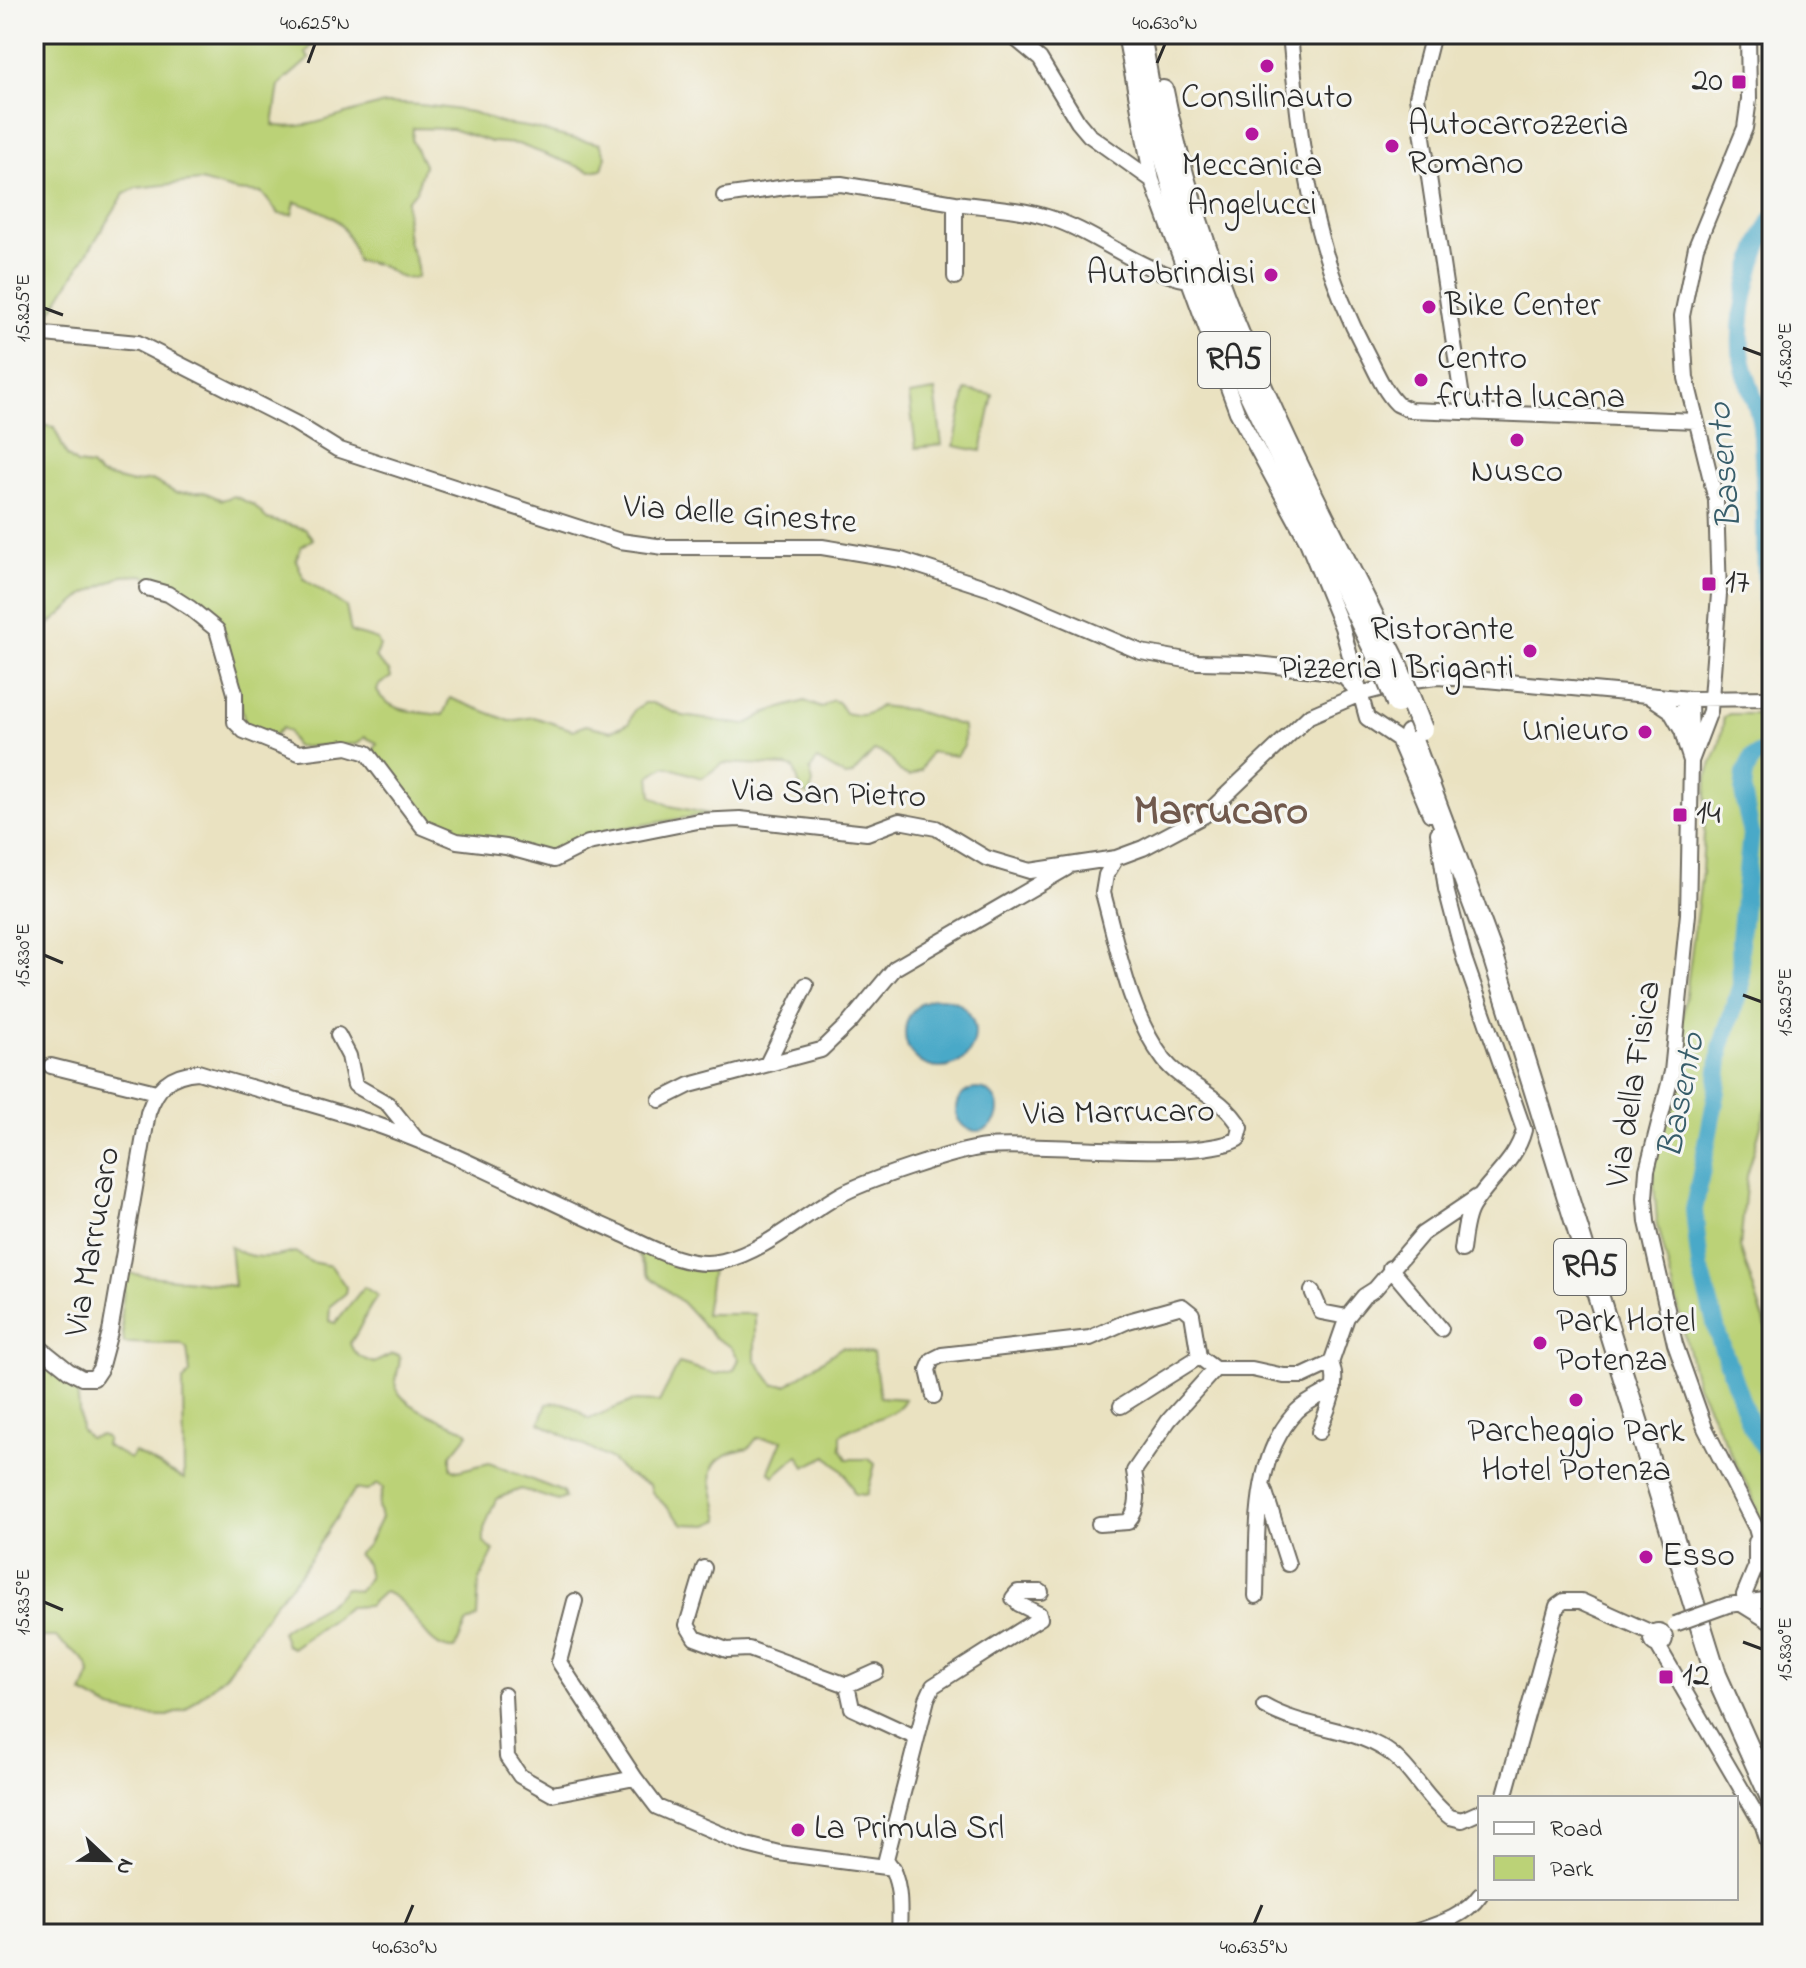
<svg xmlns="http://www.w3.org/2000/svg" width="1806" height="1968" viewBox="0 0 1806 1968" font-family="'Indie Flower',sans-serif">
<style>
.green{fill:#bbd277;stroke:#737e51;stroke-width:2}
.water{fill:#48a9c8;stroke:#3a6a7a;stroke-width:2}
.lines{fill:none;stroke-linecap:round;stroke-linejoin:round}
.river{stroke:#48a9c8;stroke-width:18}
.minor-casing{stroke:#6e6b60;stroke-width:18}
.highway-casing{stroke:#6e6b60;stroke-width:24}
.minor{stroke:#fff;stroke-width:14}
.highway{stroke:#fff;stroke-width:20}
.minor-bridge-casing{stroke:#6e6b60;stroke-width:18;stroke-linecap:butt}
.highway-bridge-casing{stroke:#6e6b60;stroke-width:24;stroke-linecap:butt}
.minor-bridge{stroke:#fff;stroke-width:14}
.highway-bridge{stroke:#fff;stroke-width:20}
.ticks{fill:none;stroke:#2b2b2b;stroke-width:3}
.poi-dot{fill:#b5179e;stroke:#f6f6f2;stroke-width:3}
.labels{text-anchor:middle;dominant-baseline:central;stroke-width:6;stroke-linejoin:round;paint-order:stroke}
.shield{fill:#f6f6f2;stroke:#686867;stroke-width:2}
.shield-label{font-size:32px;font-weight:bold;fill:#2b2b2b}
.poi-label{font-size:34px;fill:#2b2b2b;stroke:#f6f6f2;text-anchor:start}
.street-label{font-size:34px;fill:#2b2b2b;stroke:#f6f6f2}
.water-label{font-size:36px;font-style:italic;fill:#375d6a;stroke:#f6f6f2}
.district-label{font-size:42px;font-weight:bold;fill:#70594d;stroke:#f6f6f2}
.neatline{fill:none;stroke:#2b2b2b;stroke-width:3}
.ticks-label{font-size:20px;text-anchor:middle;fill:#2b2b2b}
</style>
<rect width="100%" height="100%" fill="#f6f6f2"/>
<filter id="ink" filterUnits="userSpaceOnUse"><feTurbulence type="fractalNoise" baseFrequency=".0125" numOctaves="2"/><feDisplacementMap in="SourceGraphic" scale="16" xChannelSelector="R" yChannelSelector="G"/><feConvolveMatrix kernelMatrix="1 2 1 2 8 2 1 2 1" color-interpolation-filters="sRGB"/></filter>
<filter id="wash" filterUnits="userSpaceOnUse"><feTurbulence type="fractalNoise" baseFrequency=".006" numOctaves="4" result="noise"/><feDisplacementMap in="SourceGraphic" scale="32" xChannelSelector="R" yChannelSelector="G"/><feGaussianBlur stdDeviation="1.8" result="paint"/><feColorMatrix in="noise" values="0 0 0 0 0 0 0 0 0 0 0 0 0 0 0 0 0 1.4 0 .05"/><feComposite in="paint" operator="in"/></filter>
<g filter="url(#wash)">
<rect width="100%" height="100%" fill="#eae2c1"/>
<path class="green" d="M34,34h285l-13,19 3,6 -30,26 -6,40c33,8 75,-15 107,-20 21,-4 69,3 91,7 14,3 27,13 41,13 24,2 36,8 58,13 11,3 19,2 30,6l6,12 -4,13 -12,2 -72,-27 -27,-2 -39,-13 -39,-1 -1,13 12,24 -8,26 -9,9c0,13 -2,27 1,40 3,14 11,21 9,37 -21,5 -22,-6 -38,-12 -7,-2 -15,-3 -22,-4 -11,-41 -23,-47 -62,-59l-3,13 -13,-1 -17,-21 -26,-2 -36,-10 -64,7 -12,6 -83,134 -7,-1z
M966,390l27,5 -12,56 -27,-5z
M935,391l7,54 -26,3 -7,-53z
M34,424l20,3 13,29 10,8 14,2 9,9 33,8 19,-3 24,13 28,-1 18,8 12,-4 20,9 13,14 38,10 8,10 -12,8 -5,13 8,19 42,28c9,37 -4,19 31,33l3,6 -5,12 14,13 2,6 -12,8 -2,6c11,22 44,21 66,24l7,-17 60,23 24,-4 39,13 13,-5 25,6 18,-8 5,-13 11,-7h7l31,13 62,9 23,-13 37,-11 16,7 11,-8 6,2 7,11c15,4 23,3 35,-7l32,4 51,16 1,20 -8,10 -26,-4 -9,18 -11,6c-18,-4 -16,-24 -36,-25l-22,24 -7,1 -28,-16 -7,10 3,13 -4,12 -7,-2 -8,-25 -7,-2 -63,-3 -22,15 -37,-12 -15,10 2,20 18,10 40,8 -99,16 -61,25 -93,-18 -33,-15 -52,-68 5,-11 -12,-6 -8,7 -54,3 -8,-1 -7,-15 -6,-3 -8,8 -29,-12 -20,-92 -46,-36 -36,-21 -21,1 -37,18 -35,30 -2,-20 -6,-3 -8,8z
M1729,714h43v372l-25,90 -7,71 32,98v211l-20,-60 -55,-111 -40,-164 -4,-49 20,-80 29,-220 5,-96 13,-33 4,-26z
M230,1246c19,15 43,12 65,6l16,10 20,4 15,21 -1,7 -15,12 -1,15 6,2 29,-36 14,9c-14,16 -15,31 -28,47 3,12 13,16 24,20l18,-9 7,1c3,11 -5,20 -3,31 4,20 50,36 68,43l4,5 -17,21v13l6,3 32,-8 74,29 2,6 -7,3 -37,-12 -25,10 -12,30v14l10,8 -15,30 -2,36 -11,7 -11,25c-32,3 -41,-50 -72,-57l-15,14 -19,1 -57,41 -6,-3 -5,-13c13,-14 47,-22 64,-44l13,3 11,-13 -3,-14 -9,-10 10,-8 14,-28 -3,-12 5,-18 -5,-4 -11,7 -12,-2 -55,85 -27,31 -47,69 -41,36 -18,6 -28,-1 -28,-6 -29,-16 8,-19c-2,-20 -22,-22 -34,-37h-22v-280l9,11 10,-6 23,18 5,50 8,8 12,-3 6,4 -2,6 25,14 4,-7 50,27 -1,-98 7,-8 -3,-25 -6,-4 -57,-1 -3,-30 5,-40 108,13z
M641,1249l71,20 -7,45h50v45l19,26h13l55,-38 31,6 7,44 25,2c-10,21 -46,21 -64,36v13l6,11h22l6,5 -8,31 -12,-1 -9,-19 -19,-19 -22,11 -7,-12 -24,21 -5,-5 13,-31 -25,-2 -8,10c-54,10 -36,33 -29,72l-12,5 -25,-1 -31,-32 -2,-7 -23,-10 -15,-15 -72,-37 7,-19c17,-6 29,5 42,15l43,-18 27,1 20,-39 37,11 18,-4 5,-11 -8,-12 -17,-10 -31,-34 -34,-27 -11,-22z"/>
<path class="water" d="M905 1033a35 35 0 1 1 70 0a35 35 0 1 1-70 0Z
M956 1110a21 21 0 1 1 42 0a21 21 0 1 1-42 0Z"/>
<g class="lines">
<path class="river" d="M1772,219c-20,36 -33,87 -31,130 1,26 17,51 20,77 8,96 1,192 11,288
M1772,743l-6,8 -14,7 -7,16 -2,18 8,41 -11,106 1,46 -20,63 -4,43 -23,119 6,57 19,71 30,84 23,38"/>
</g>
</g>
<g filter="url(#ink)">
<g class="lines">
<defs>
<path id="minor" d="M1010,34l30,25 38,63 11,13 63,45 85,232 69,127 36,88 25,91 31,21 32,75
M1125,34l27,146
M1290,34c11,116 20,213 76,318 9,17 17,38 31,52l13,6 286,11
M1433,34l-16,63 47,314
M1748,34l1,65 -4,29 -49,119 -14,69 4,62 30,122 3,94 -9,117 -19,50 -3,153 -16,158 -25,98 -2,28 2,24 28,122 30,84 51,100 16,58
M724,196l69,-10 48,-2 114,19
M955,277v-74c30,4 63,5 92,14 50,15 89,53 141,63
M34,333l104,10 157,80 42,26 283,92 44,6h158l79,13 99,32 141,60 56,10 50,1 78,8 19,6 16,17
M147,588l21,6 22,14 27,22 18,63v29l9,9 55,22 48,-6 20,6 56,74 34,14 49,6 48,13 34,-17 110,-22 42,-2 127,14 32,-12 37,7 50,30 44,13 86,-13 27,-10 62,-33 104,-99 51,-22 54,-14 23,-3 49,3 204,19 82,-1
M1649,696l21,14 11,19
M1690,699c-17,17 -5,42 1,62
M1690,699l1,46
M1438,833l8,56 18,69 60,172c-8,32 -36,50 -52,77 -7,12 -8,29 -10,43
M338,1035l11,21 6,29 33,19 29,36
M768,1062l38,-77
M51,1066l105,26
M660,1100l30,-15 131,-35 29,-28 45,-54 172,-100
M1390,1268l51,61
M1312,1291l9,21 26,5
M34,1343l35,28 13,7h12l6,-9 10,-37 38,-219c9,-26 21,-39 50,-41 62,19 124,33 185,55 81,29 158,72 237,106 30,14 68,37 103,28 42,-10 78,-44 115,-65 26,-15 119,-46 148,-49 58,-5 211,15 252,-8l3,-11c-19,-34 -58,-43 -77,-68 -35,-46 -46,-113 -61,-167l3,-18 10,-17
M934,1396l-6,-26 4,-10 10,-5 148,-17 38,-17 54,-15 10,8 7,43 16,12h37l32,7h19l28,-13 16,-46 17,-21 11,-7 47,-55 55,-37
M1121,1406l78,-49
M1319,1432c7,-21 22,-47 12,-69
M1264,1489l24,75
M1099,1524l29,-2c13,-15 9,-33 6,-51l35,-51 46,-51
M704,1568l-17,57 8,13 32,12 22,-1 98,36
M1744,1595l12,-29v-24
M1256,1596c2,-59 -5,-138 41,-185 9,-9 25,-16 37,-23
M575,1601l-16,61 76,116
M1728,1605l44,-6
M1743,1605l29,18
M1651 1638a7 7 0 1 1 14 0a7 7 0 1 1-14 0Z
M1658,1646l105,180 9,29
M876,1672l-29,13 5,23 65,30
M504,1695l3,62 13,19 32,18 83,-16 22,29 90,38 32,8 114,15
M1264,1706c40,23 84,20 122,44 26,17 39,49 64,67l12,3 18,-8
M1504,1798l53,-192 7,-5h17l71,32
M899,1934c1,-25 3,-54 -13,-75l41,-160 6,-13 107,-68 -1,-4 -20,-10 -6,-6 5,-6h23
M1409,1934c26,-9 55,-16 71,-39"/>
<path id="highway" d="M1140,34l16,93 50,177 176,362
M1163,91c40,203 141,386 232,569
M1410,734l83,222 223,719 56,125"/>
</defs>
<use href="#minor" class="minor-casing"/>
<use href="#highway" class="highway-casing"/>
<use href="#minor" class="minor"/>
<use href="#highway" class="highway"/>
<defs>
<path id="minor-bridge" d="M1675,1624l53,-19"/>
<path id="highway-bridge" d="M1395,660l27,69
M1382,666l15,37"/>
</defs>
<use href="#minor-bridge" class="minor-bridge-casing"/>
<use href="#highway-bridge" class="highway-bridge-casing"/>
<use href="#minor-bridge" class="minor-bridge"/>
<use href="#highway-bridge" class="highway-bridge"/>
</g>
</g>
<path class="ticks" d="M308,63l7,-19M1157,63l8,-19M44,308l19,7M1743,348l19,7M44,955l19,8M1743,995l19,7M44,1602l19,8M1743,1642l19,7M405,1924l8,-19M1254,1924l8,-19"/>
<g class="poi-dot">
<circle cx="1267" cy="66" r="8"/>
<rect x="1731" y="74" width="16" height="16" rx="4"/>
<circle cx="1252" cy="134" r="8"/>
<circle cx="1392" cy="146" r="8"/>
<circle cx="1271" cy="275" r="8"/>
<circle cx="1429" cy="307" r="8"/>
<circle cx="1421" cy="380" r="8"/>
<circle cx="1517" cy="440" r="8"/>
<rect x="1701" y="576" width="16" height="16" rx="4"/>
<circle cx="1530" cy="651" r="8"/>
<circle cx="1645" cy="732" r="8"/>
<rect x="1672" y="807" width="16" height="16" rx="4"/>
<circle cx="1540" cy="1343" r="8"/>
<circle cx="1576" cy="1400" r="8"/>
<circle cx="1646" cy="1557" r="8"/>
<rect x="1658" y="1669" width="16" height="16" rx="4"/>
<circle cx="798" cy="1830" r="8"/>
</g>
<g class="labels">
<g class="shield">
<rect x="1198" y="332" width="72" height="56" rx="6"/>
<rect x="1554" y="1239" width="72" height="56" rx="6"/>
</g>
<g class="shield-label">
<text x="1234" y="360">RA5</text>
<text x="1590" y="1267">RA5</text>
</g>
<g class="poi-label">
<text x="1723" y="82" text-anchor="end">20</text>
<text x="1267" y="99" text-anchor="middle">Consilinauto</text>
<text x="1408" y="126">Autocarrozzeria<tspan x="1408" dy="39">Romano</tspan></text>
<text x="1252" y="167" text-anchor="middle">Meccanica<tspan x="1252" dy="39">Angelucci</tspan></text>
<text x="1255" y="275" text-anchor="end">Autobrindisi</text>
<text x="1445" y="307">Bike Center</text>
<text x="1437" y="360">Centro<tspan x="1437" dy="39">frutta lucana</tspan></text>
<text x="1517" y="473" text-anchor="middle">Nusco</text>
<text x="1725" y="584">17</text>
<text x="1514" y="631" text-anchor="end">Ristorante<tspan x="1514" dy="39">Pizzeria I Briganti</tspan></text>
<text x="1629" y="732" text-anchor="end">Unieuro</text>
<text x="1696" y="815">14</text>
<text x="1556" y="1323">Park Hotel<tspan x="1556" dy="39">Potenza</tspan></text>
<text x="1576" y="1433" text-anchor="middle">Parcheggio Park<tspan x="1576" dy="39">Hotel Potenza</tspan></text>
<text x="1662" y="1557">Esso</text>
<text x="1682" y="1677">12</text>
<text x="814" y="1830">La Primula Srl</text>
</g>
<g class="street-label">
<text transform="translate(740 516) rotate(4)">Via delle Ginestre</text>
<text transform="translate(829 795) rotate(2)">Via San Pietro</text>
<text transform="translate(1635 1084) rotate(-81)">Via della Fisica</text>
<text transform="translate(1119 1114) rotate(-1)">Via Marrucaro</text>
<text transform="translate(94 1242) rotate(-80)">Via Marrucaro</text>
</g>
<g class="water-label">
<text transform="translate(1726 466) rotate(-95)">Basento</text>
<text transform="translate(1683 1096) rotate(-79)">Basento</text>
</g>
<g class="district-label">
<text x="1221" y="812">Marrucaro</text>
</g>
</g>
<rect width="1806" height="1968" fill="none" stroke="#f6f6f2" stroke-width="88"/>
<rect x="1478" y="1796" width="260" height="104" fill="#f6f6f2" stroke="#a5a5a2" stroke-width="2"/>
<rect x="1494" y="1822" width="40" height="12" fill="#ffffff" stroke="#a5a5a2" stroke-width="2"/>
<text x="1550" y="1836" font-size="24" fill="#2b2b2b">Road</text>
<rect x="1494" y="1856" width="40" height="24" fill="#bbd277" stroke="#a5a5a2" stroke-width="2"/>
<text x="1550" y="1876" font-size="24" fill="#2b2b2b">Park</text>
<g transform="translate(108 1860) rotate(112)" stroke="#f6f6f2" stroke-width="6" paint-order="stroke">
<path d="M0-6L14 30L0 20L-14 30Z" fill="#2b2b2b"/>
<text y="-12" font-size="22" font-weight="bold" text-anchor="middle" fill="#2b2b2b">N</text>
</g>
<rect x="44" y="44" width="1718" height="1880" class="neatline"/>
<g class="ticks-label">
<text x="315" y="29">40.625°N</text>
<text x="1165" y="29">40.630°N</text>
<text transform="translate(22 308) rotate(-90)" y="7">15.825°E</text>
<text transform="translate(1784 355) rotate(-90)" y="7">15.820°E</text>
<text transform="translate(22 955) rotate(-90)" y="7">15.830°E</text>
<text transform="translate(1784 1002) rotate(-90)" y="7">15.825°E</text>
<text transform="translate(22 1602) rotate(-90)" y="7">15.835°E</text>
<text transform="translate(1784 1649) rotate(-90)" y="7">15.830°E</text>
<text x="405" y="1953">40.630°N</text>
<text x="1254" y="1953">40.635°N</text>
</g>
</svg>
